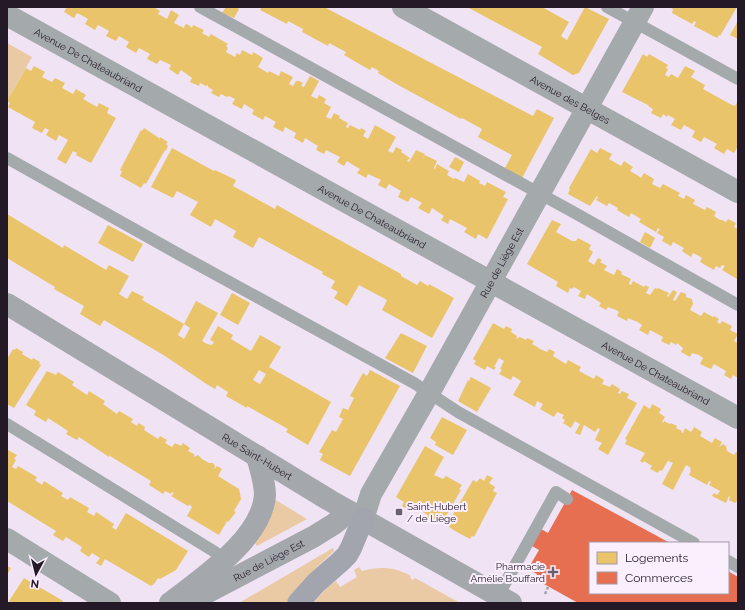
<svg xmlns="http://www.w3.org/2000/svg" width="745" height="610" viewBox="0 0 745 610" font-family="Raleway,sans-serif">
<style>
.green{fill:#e9caa4}
.homes{fill:#e9c46a;fill-rule:evenodd}
.shops{fill:#e76f51}
.lines{fill:none;stroke-linecap:round;stroke-linejoin:round}
.path{stroke:#a5a5ab;stroke-width:2.5;stroke-dasharray:3 2;stroke-linecap:butt}
.lane{stroke:#a4a9ac;stroke-width:12}
.street{stroke:#a4a9ac;stroke-width:22}
.secondary{stroke:#a4a8ad;stroke-width:22}
.highway{stroke:#a2a5ad;stroke-width:22}
.poi-dot{fill:#6b606f;stroke:#faeffd;stroke-width:1.5}
.labels{text-anchor:middle;dominant-baseline:central;stroke-width:4;stroke-linejoin:round;paint-order:stroke}
.street-label{font-size:10px;fill:#241927;stroke:#faeffd}
.poi-label{font-size:10px;fill:#241927;stroke:#faeffd;text-anchor:start}
</style>
<rect width="100%" height="100%" fill="#f0e3f4"/>
<path class="green" d="M7,43l25,14 -25,44z
M274,499l33,20 -50,27 -3,-4z
M333,548l1,3 -15,14 -33,38h-47z
M359,567l3,4c18,-5 33,-4 49,5l-1,2 3,2 2,-2 45,25h-147l16,-17 7,-5 4,6 17,-10 -3,-7z"/>
<path class="homes" d="M67,7h86l7,4 -2,3 9,5 4,-9 8,5 -5,8 10,5 1,-3 2,-1 5,4 1,-3 11,5 -2,3 7,4 2,-3 17,10 -2,2 2,2 -2,4 9,5 2,-4 3,2 2,-5 10,5 1,-3 10,6 -5,9 10,6 1,-2 10,5 2,-5 12,6 -4,7 4,2 3,-5h3l4,2 -2,3 3,1 6,-11 9,5 -8,15 6,3 2,-4 7,4 -2,4 7,4 -5,10 5,2 3,-6 6,3 -1,2 9,5 -2,4 2,1 2,-3 10,5 1,-2 5,3 -3,5 5,3 7,-14 21,12 -8,14 5,2 3,-6 6,3 -1,2 9,6 -3,3 2,1 7,-12 9,4 -3,5 3,-4 12,6 -3,7 1,1 2,-5 12,7 -2,4 7,4 1,-1 9,4 4,-8 12,7 -1,2 6,3 2,-4 19,10 -3,5 5,2 -21,40 -9,-5 -2,5 -12,-7 3,-4 -17,-9 -2,5 -7,-4 3,-4 -12,-8 -3,6 -11,-6 4,-5 -11,-6 -3,5 -10,-5 3,-6 -12,-7 -3,5 -8,-4 3,-5 -13,-6 -2,4 -9,-5 3,-4 -7,-4 -6,-4 -3,5 -7,-4 3,-5 -14,-7 -2,4 -8,-4 2,-4 -13,-8 -2,5 -9,-5 2,-5 -11,-6 -2,5 -10,-5 3,-5 -11,-6 -2,4 -11,-6 2,-4 -10,-6 -2,5 -10,-5 3,-5 -6,-3 -2,1 -6,-3 -2,3 -8,-4 2,-3 -5,-3v-2l-2,1 -6,-3 -1,3 -9,-4 2,-4 -11,-8 -3,5 -9,-6 2,-4 -11,-5 -3,4 -10,-5 3,-5 -11,-6 -3,5 -10,-6 3,-5 -10,-6 -3,5 -10,-5 3,-5 -7,-4 -4,-2 -3,5 -10,-6 3,-5 -5,-3 -6,-3 -3,5 -10,-6z
M226,7h10l3,2 -5,9 -12,-5z
M262,7h62l209,109 4,-7 17,9 -32,60 -17,-10 7,-13 -34,-18 4,-8 -20,-11 -1,1 -63,-34 -20,-12 1,-2 -7,-4 -2,3 -14,-8 -12,-7 2,-3 -17,-9 -1,3 -26,-14 1,-3 -15,-8 -1,3 -27,-14z
M467,7h75l27,15 -8,14 6,4 18,-33 24,12 -30,54 -6,2 -35,-21 4,-7z
M669,7h68l-17,29 -1,-1 -2,3 -23,-12 2,-4 -2,-1 -2,3 -20,-11 1,-4z
M738,21v18l-8,-4z
M643,54l4,3 2,-3 19,11 -2,3 2,1 -3,6 4,2 2,-3 7,4 7,-12 10,5 -4,6 14,8 -2,4 27,15 5,2 2,-3 1,1v42l-4,7 -7,-4 -3,5 -10,-6 3,-4 -13,-7 -3,5 -9,-5 3,-6 -11,-6 -3,5 -10,-5 4,-6 -7,-4 -1,2 -4,-3 -2,4 -10,-5 2,-4 -5,-3 1,-1h-1l-26,-13z
M34,66l11,6 -3,5 10,5 3,-4 10,5 -3,5 11,6 3,-5 10,6 -3,4 14,8 2,-4 10,5 -2,5 9,5 -25,45 -15,-8 1,-2 -4,-2 -7,13 -9,-5 11,-19 -9,-5 -3,6 -10,-6 3,-5 -4,-2 -3,5 -10,-5 3,-6 -27,-15 2,-4 -3,-2 19,-33 5,3z
M144,128l15,10v2l1,-3 8,5 -2,2 2,2 -2,5 -1,-1 -19,34 -2,-1 -3,5 -21,-12 2,-5 -2,-1 21,-40 1,1z
M172,148l42,23 1,-1 21,10 -3,6 42,23 2,-4 21,12 103,57v2l16,9 3,-4 8,5 1,-2 25,14 -22,40 -50,-28 5,-10 -28,-15 -12,21 -13,-8 4,-6 -7,-4 4,-7 -13,-7 1,-2 -64,-35 -6,11 -20,-11 3,-6 -21,-12 -4,8 -21,-12 8,-13 -21,-11 -4,7 -22,-11z
M600,148l12,6 -3,5 12,7 3,-5 9,6 -3,4 7,4 4,3 3,-5 10,6 -2,5 8,4 3,-4 17,9 -2,3 6,3 2,-4 9,5 -2,4 12,6 2,-3 9,5 -2,4 6,4h2l4,2 2,-3 8,4 -2,4 4,2v47l-1,3 -15,-9 3,-4 -3,-1 -2,3 -4,-2 -2,4 -14,-8 2,-4 -3,-2 -6,-3 -2,4 -9,-6 2,-3 -11,-6 -2,4 -9,-5 2,-4 -7,-4 3,-4 -2,-1 -2,4 -17,-10 2,-3 -10,-6 -2,4 -12,-7 1,-2 -9,-5 -2,3 -11,-6 2,-3 -1,-1 -7,10 -22,-12 2,-5 -1,-1 22,-39 6,4z
M455,157l9,5 -5,10 -10,-5z
M7,214l56,34 1,-3 42,25 3,-5 20,11 -10,18 8,5 5,-8 12,6 -2,3 42,24 -6,11 6,4 6,-11 -6,-4 12,-23 22,12 -16,28 5,3 5,1 2,-3 -4,-2 8,-14 15,9 -2,4 20,12 9,-16 21,12 -12,20 62,35 -23,43 -22,-13 2,-3 -41,-23v2l-21,-12 2,-4 -11,-7 -2,4 -10,-6 -40,-27 -61,-36 -4,6 -20,-12 4,-8 -30,-17 1,-2 -48,-29zM259,370l7,4 -6,10 -7,-4z
M552,220l9,4 -5,8 16,9h4l2,-3 13,7 -2,4 4,3 -5,9 6,4 4,-7 4,2 -2,2 7,4 -3,4 10,5 3,-6 5,3 -1,2 10,5 -2,4v1l2,1 2,-4 11,6 1,-2 4,2 -3,6 4,2 5,-7 3,1v-1l11,5 -2,3 1,1 5,-7 4,2 -4,8 2,1 6,-9 5,2v3l6,2 1,5 -3,6 11,6 3,-4 9,5 1,-1 5,3 -2,3 3,2 2,-3 10,5 -2,4 8,4 -4,7 4,2v35l-5,-3 -2,4 -7,-4 2,-4 -12,-7 -3,5 -11,-5 3,-6 -4,-3 -7,-2 -2,4 -9,-5 2,-4 -6,-5 -1,2 -5,-3 -2,3 -8,-4 2,-4 -13,-7 -2,5 -9,-5 3,-5 -6,-4h-1l-7,-3 -1,3 -10,-5 2,-4 -3,-2 -8,-3 -2,3 -7,-4 2,-3 -14,-9 -2,5 -7,-3 3,-5 -7,-4 -2,2 -2,-1 -2,5 -12,-7 2,-4 -31,-18z
M108,225l35,19 -10,18 -35,-19z
M645,232l10,6 -5,10 -10,-6z
M232,293l18,10 -12,22 -18,-10z
M493,323l11,6 2,-3 6,3 -1,3 6,4 -1,3 4,-2 6,3 1,-2 7,3 -2,3 7,4v1h1l7,3 2,-3 6,3 -2,4 13,8 2,-4 13,7 -2,4 15,8 2,-4 8,5 -2,4 8,3 2,-3 8,5 -2,4 2,1 2,-3 7,3 -2,4 10,5 -29,52 -10,-6 4,-6 -7,-3 5,-11 -2,-1 -3,4 -11,-7 -4,10 -5,-2 5,-9 -2,-1 -3,-2 -4,7 -8,-5 2,-3 -3,-2 2,-3 -7,-3 -3,5 -14,-8 3,-5 -6,-3 -2,6 -22,-12 8,-14 -8,-5 -2,4 -12,-6 3,-4 -2,-1 4,-8 -5,-3 -5,9h2l-2,3 -7,-4 -2,4 -11,-6 2,-3 -3,-2z
M401,333l26,13 -14,27 -28,-15z
M16,348l7,4 -1,2 10,6 1,-2 7,4 -1,2 2,1 -27,43 -7,-4v-45l6,-10 2,1z
M370,370l30,16 -50,90 -30,-16 3,-6 -4,-2 13,-22 4,2 7,-13 -4,-2 4,-9 5,2 6,-12 -4,-2 13,-23 4,3z
M47,371l9,4 2,-3 16,10 -2,3 15,10 2,-4 16,10 -2,3 14,10 2,-3 14,8 -2,3 6,4 2,-3 6,4 -1,3 14,9 2,-3 7,4 -2,3 7,4 3,-4 6,3 2,-3 7,5 -2,3 6,3v3l4,-2 4,4 7,4h4l2,3 -1,3 3,-3 5,3 -4,7 21,13 2,10 -7,12 2,1 -8,10 -1,-1 -8,14 -32,-19 5,-9 -2,-2 1,-1 -3,2 -17,-10 3,-3 -2,-1 -1,2 -6,-3 -2,3 -14,-9 2,-4 -41,-25v-2l-1,3 -30,-20 -2,3 -11,-6 2,-3 -20,-13 -2,4 -12,-7 2,-4 -10,-6z
M471,377l20,11 -14,24 -19,-11 10,-21 1,1z
M652,404l9,5 -2,4 6,4 -3,5 1,1 1,-2 6,3 1,-1 6,3 -1,2 6,3 -1,1 2,1 2,-5 6,4 3,-5 8,5 -2,4 12,7 3,-5 7,4 -3,5 4,-3 3,2 1,5 7,4 2,-3 2,1v48h-1l-2,2 -6,-3 1,-3 -1,-1 -3,7 -14,-7 2,-3 3,2 3,-4 -11,-6 2,-3 -2,-1 -2,4 -18,-10 2,-4 -1,-1 1,-2 -5,-3 -13,25 -11,-6 11,-21 -5,-2 2,-4 -8,14 -2,-1 -2,3 -8,-4 2,-3 -8,-5 -1,2 -3,-2 5,-8 -20,-9 2,-4 -2,-1 19,-34 6,4z
M442,417l25,13 -14,25 -18,-10 1,-3 -6,-4z
M425,446l19,11 -10,18 9,4 3,-3 16,9 -3,4 2,1 -19,33 -6,-4 -2,5 -8,-5 2,-4 -14,-8 -2,5 -10,-6 2,-4 -8,-5z
M8,450l9,5 -3,4 2,1 -4,7 4,2 2,-3 19,11 -2,3 7,5 2,-4 19,12 -2,3 7,4 2,-3 19,11 -2,4 7,4 2,-4 18,12 -2,3 4,3 10,-17 62,38 -12,19 -16,9 -2,-1 -4,6 -3,2 -46,-27 -4,7 -5,-3 4,-5 -8,-5 -3,4 -9,-6 2,-4 -16,-10 -3,4 -10,-6 3,-4 -49,-30z
M487,475l6,3 -4,5 6,4 -2,4 4,2 -23,44 -2,-1 -2,3 -15,-8 -6,-4 2,-3 -3,-1 25,-43 4,2 3,-4 4,3z
M7,566l4,2 -4,7z
M24,578l39,23 -1,2h-50l-3,-2z"/>
<path class="shops" d="M572,490l98,53h-80v50h138v-22l10,6v26h-160l-43,-24 2,-5 -9,-5 11,-19 -7,-4 9,-17 7,4z"/>
<g class="lines">
<path class="path" d="M545,594l3,-7"/>
<path class="lane" d="M200,7l375,206 163,92
M607,7l131,72
M7,158l175,98 232,127 44,29 236,131
M7,424l208,128 12,10
M728,561l10,6
M498,596l58,-104 11,7"/>
<g class="street">
<path id="s1" d="M403,7l335,185"/>
<path id="s2" d="M7,15l731,403"/>
<path id="s3" d="M363,519l8,-25 58,-101 214,-386"/>
<path d="M7,539l103,64"/>
</g>
<g class="secondary">
<path id="s4" d="M7,304l322,196 182,103"/>
<path d="M170,603c32,-25 92,-64 95,-108 0,-13 -5,-27 -8,-39"/>
<path id="s5" d="M187,603l126,-66 21,-13 5,-4 6,-10"/>
</g>
<path class="highway" d="M298,603l18,-20 25,-22 6,-6 4,-7 12,-29"/>
</g>
<g class="poi-dot">
<rect x="395" y="508" width="8" height="8" rx="2"/>
<path d="M551 566h4v4h4v4h-4v4h-4v-4h-4v-4h4z"/>
</g>
<g class="labels">
<g class="street-label">
<text stroke="none"><textPath href="#s2" startOffset="93">Avenue De Chateaubriand</textPath></text>
<text stroke="none"><textPath href="#s1" startOffset="191">Avenue des Belges</textPath></text>
<text stroke="none"><textPath href="#s2" startOffset="417">Avenue De Chateaubriand</textPath></text>
<text stroke="none"><textPath href="#s3" startOffset="292">Rue de Liège Est</textPath></text>
<text stroke="none"><textPath href="#s2" startOffset="741">Avenue De Chateaubriand</textPath></text>
<text stroke="none"><textPath href="#s4" startOffset="293">Rue Saint-Hubert</textPath></text>
<text stroke="none"><textPath href="#s5" startOffset="92">Rue de Liège Est</textPath></text>
</g>
<g class="poi-label">
<text x="407" y="506">Saint-Hubert<tspan x="407" dy="12">/ de Liège</tspan></text>
<text x="545" y="566" text-anchor="end">Pharmacie<tspan x="545" dy="12">Amélie Bouffard</tspan></text>
</g>
</g>
<rect width="745" height="610" fill="none" stroke="#241927" stroke-width="16"/>
<rect x="589" y="542" width="140" height="52" fill="#faeffd" stroke="#a499a7"/>
<rect x="597" y="552" width="20" height="12" fill="#e9c46a" stroke="#a499a7"/>
<text x="625" y="562" font-size="12" fill="#241927">Logements</text>
<rect x="597" y="572" width="20" height="12" fill="#e76f51" stroke="#a499a7"/>
<text x="625" y="582" font-size="12" fill="#241927">Commerces</text>
<g transform="translate(36 574) rotate(187)" stroke="#faeffd" stroke-width="3" paint-order="stroke">
<path d="M0-3L7 15L0 10L-7 15Z" fill="#241927"/>
<text y="-6" font-size="11" font-weight="bold" text-anchor="middle" fill="#241927">N</text>
</g>
</svg>
